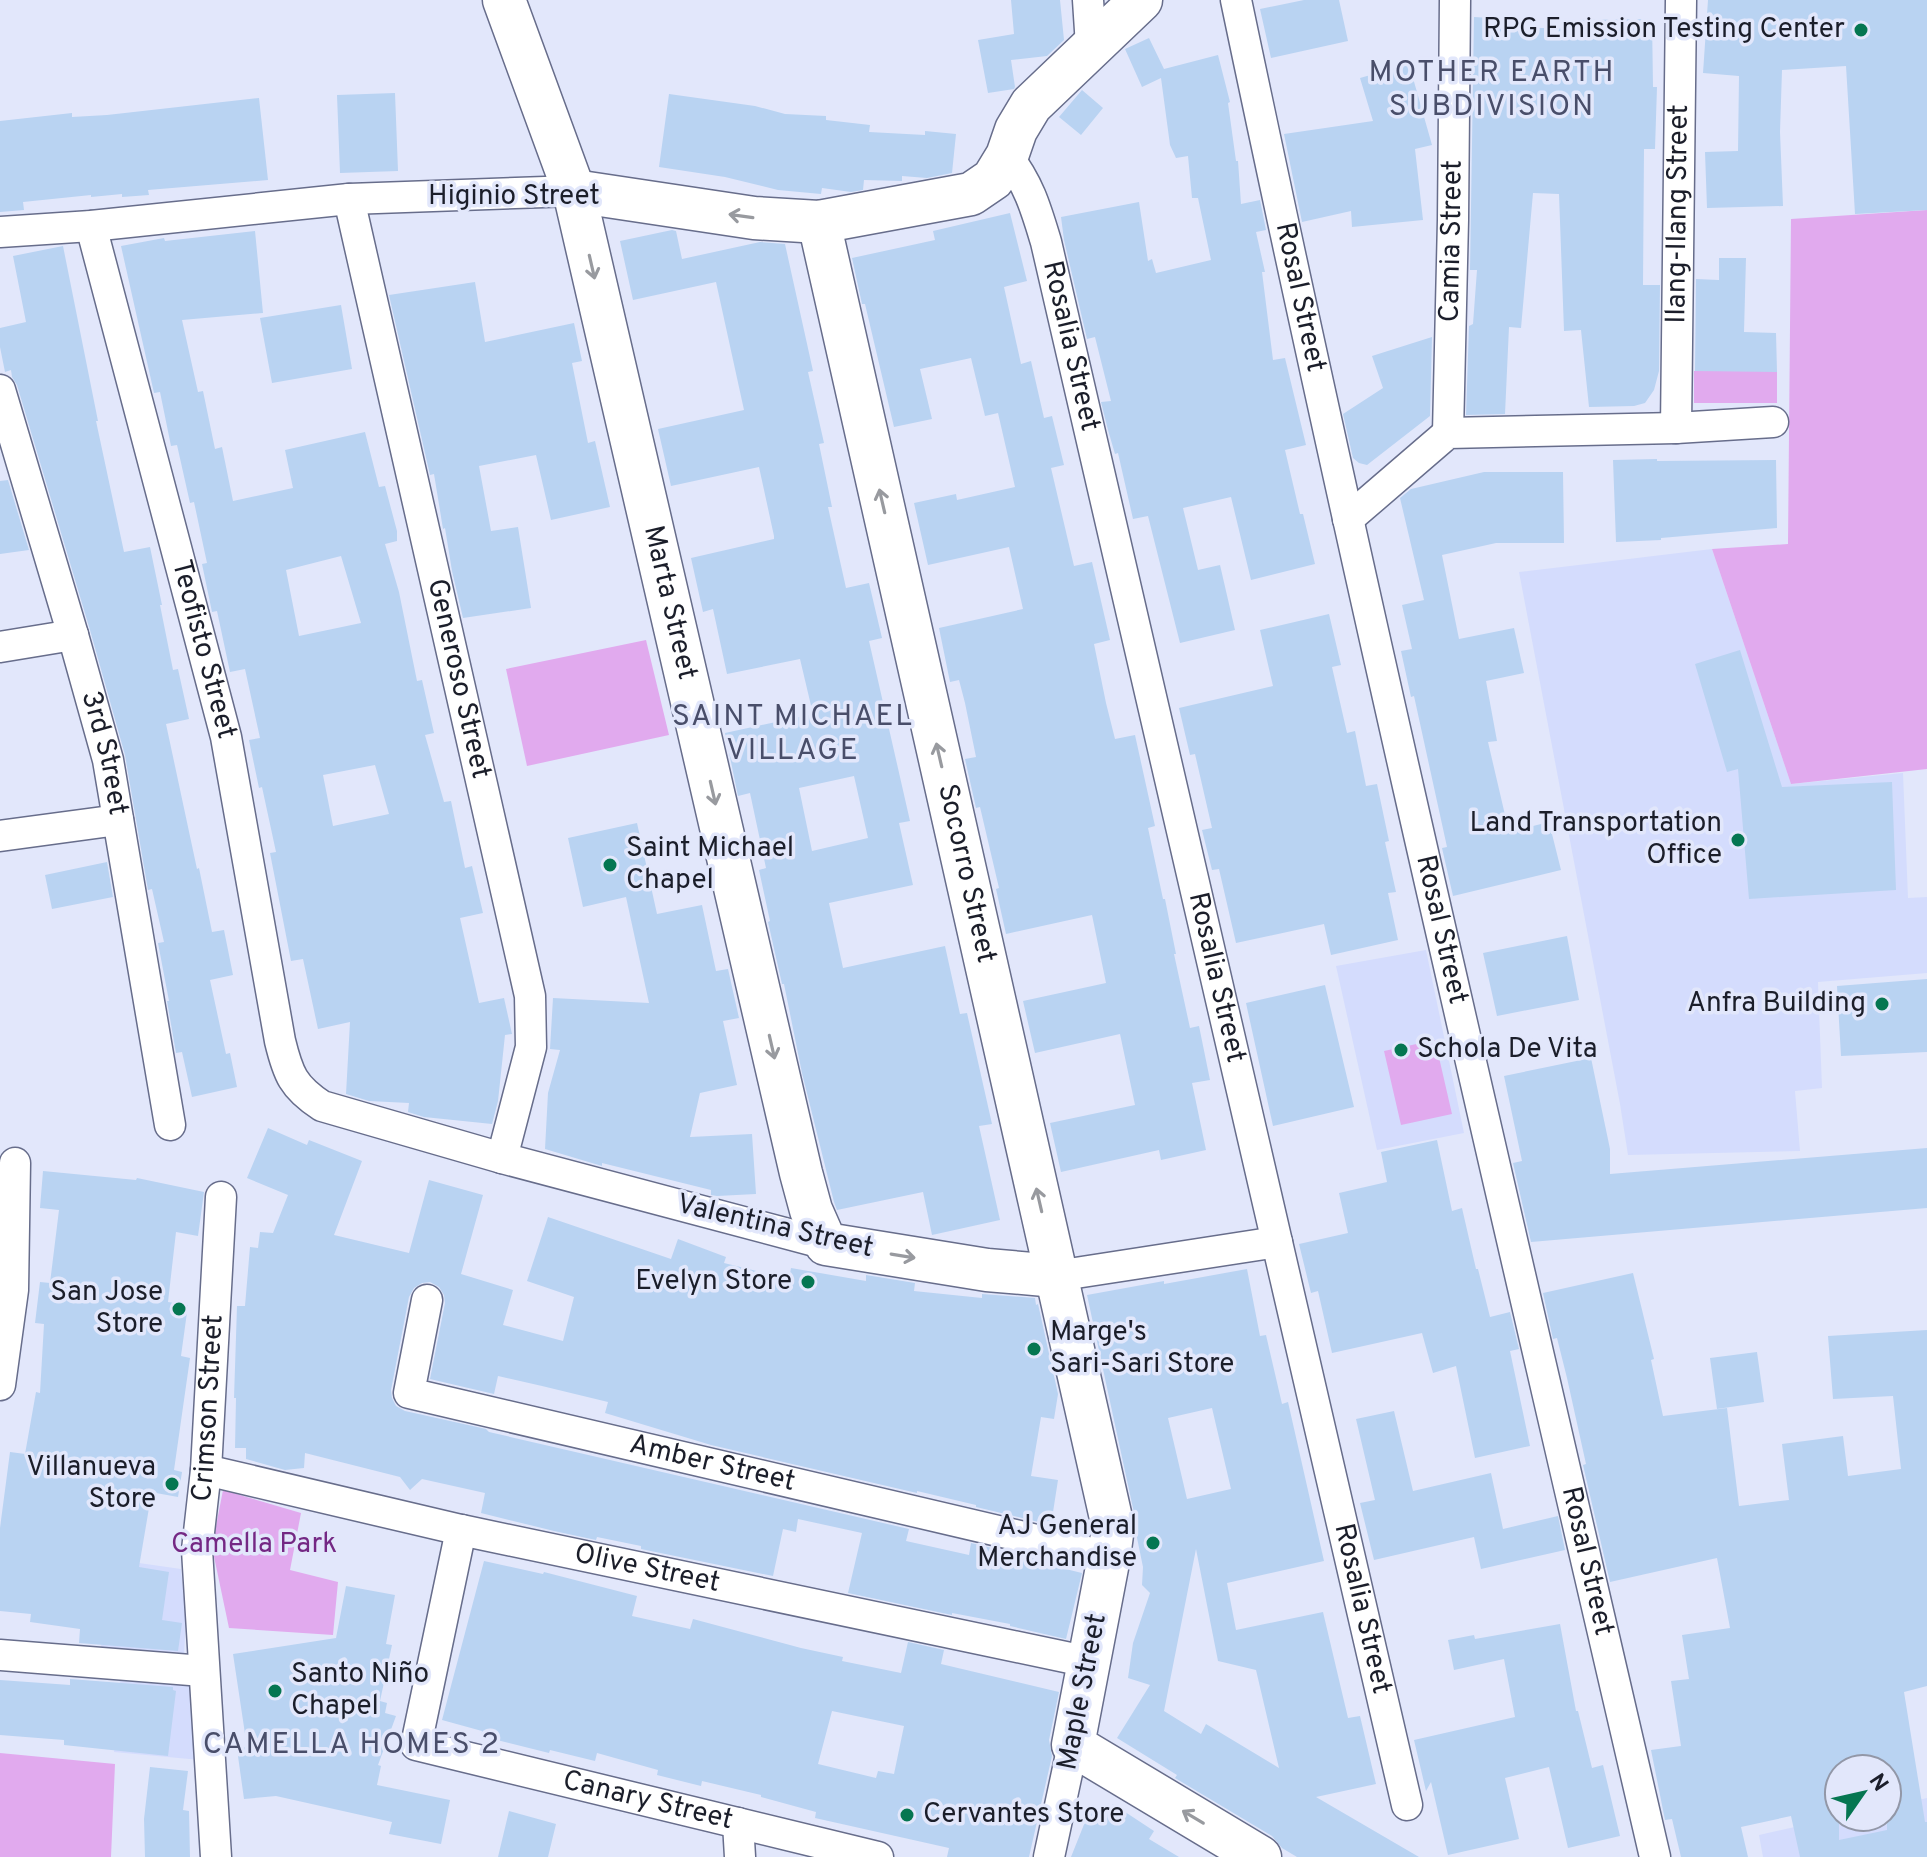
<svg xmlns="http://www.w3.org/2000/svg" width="1927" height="1857" viewBox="0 0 1927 1857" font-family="Overpass,sans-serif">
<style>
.built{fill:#d4dcfd}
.green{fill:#e1aaee}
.building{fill:#b9d3f2;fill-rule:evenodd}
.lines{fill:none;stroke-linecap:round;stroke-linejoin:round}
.street-casing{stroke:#676d8b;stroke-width:33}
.secondary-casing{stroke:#676d8b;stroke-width:45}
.street{stroke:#fff;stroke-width:30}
.secondary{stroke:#fff;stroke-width:42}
.oneway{stroke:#989a9f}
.poi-dot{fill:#057651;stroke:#e2e7fb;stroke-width:3}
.labels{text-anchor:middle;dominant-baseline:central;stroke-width:7;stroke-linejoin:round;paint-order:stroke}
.poi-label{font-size:28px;fill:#1b1e2a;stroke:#e2e7fb;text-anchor:end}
.street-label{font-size:28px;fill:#1b1e2a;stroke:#e2e7fb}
.park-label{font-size:28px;fill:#742884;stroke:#e2e7fb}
.neighbourhood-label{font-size:30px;letter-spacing:2px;fill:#494e6a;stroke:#e2e7fb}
</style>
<rect width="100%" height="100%" fill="#e2e7fb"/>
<path class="built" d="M1712,549l79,235 112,-11 5,125 19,-1v76l-109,9 4,106 -27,3 5,60 -172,4 -8,-51 -101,-532z
M1426,950l38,183 -87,17 -41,-184z
M111,1559l70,10 5,49 -2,37 10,41 6,64 -86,-8 7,-68 -20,-37z
M1927,1798v59h-164l-4,-22 80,-18h48v-10z"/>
<path class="green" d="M1927,210v559l-136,15 -79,-235 76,-5 3,-325z
M1694,371h83v32h-83z
M646,640l23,95 -142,31 -21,-97z
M1435,1040l17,74 -51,11 -17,-74z
M223,1490l78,23 -11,57 48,12 -5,53 -104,-7 -17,-81z
M0,1753l115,11 -4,93h-111z"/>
<path class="building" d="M1011,0h49l4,40 -17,16 -36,4 4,27 -1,2 -26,4 -10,-53 36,-6z
M1304,0h35l9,41 -77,17 -11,-49z
M1708,0h219v210l-72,4 -9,-148 -64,4 -2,62 3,74 -76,2 -2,-56 33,-1 1,-75 -36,-3z
M1474,17l35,2v8l71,2v-9l72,-1 1,68h4l-2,62h-11l-1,136h17l-1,86 -5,19 -9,13 -11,3 -45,1 -8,-77 -17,1 -5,-137 -26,-1 -12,135 -12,-1 -4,87 -39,1 3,-89 4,-2 4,-54h-7z
M1149,38l15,31 54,-14 12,47 -2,1 8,58h2l3,43 19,-4 6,30 -10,2 9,40h-3l11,88 12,-2 21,87 -21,5 15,64h3l12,50 -64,16 -20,-83 -48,11 15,62 22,-5 15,65 -55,13 -32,-127 -15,3 -15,-66 -3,1 -7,-24 -7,-28 10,-1 -16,-64 -8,2 -23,-99 -3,-23 78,-15 9,59 4,-2 4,14 55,-13 -13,-62h-6l-4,-42 -12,2 -6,-13 -9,-67 -19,9 -17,-38z
M1409,64l23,81 -17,4 8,71 -71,7 -1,-16 -49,11 -18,-88 89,-13 -13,-43z
M1082,90l21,18 -22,27 -22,-18z
M395,93l3,78 -58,2 -3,-78z
M669,94l86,12 30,8 41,2v4l44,5 -1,7 56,3v-4l31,3 -4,39 -25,5 -25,-2v5l-38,-1 -1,10 -12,2 -29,-4 -1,6 -43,-4 -53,-13 -66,-10z
M259,98l9,82 -120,10 1,5 -27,2v-3l-31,3v-2l-68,7 1,8 -24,2v-91l72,-8v4l35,-2z
M1010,213l17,68 -23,6 17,77 10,-3 13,57 8,-2 12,49 -13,3 23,98 18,-4 18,78 -16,4 12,59 9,36 20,-4 20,91 -7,2 15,71h2l11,55h-2l16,74 9,-2 11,54 -18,3 14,67 -45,10 -2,-10 -98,22 -11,-49 85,-18 -15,-71 -85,19 -12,-52 83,-18 -14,-68 -86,19 -10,-45 3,-1 -19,-81 -4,1 -11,-49 11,-2 -11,-54 -6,-23 -9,2 -11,-54 84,-19 -14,-62 -81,18 -14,-62 42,-9 1,6 58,-13 -17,-74 -13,3 -14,-58 -51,11 12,50 -38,8 -29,-123h-3l-10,-46 83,-18 -2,-9z
M672,230l4,1 6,28 78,-17 25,2 28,127 -5,1 16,71 -5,1 13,63h-4l18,81 23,-5 13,55 -13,3 41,180 -11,2 14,62 -84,18 14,65 102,-22 15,68 7,-1 25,111 -13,2 21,94 -68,15 -9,-43 -86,18 -3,-8 -32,-129 -18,-89h-2l-14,-62 2,-1 -11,-51 7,-2 -16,-75 -12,3 -13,-63 88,-19 -13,-55 -73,15 -14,-65 -10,3 -12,-54 83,-19v-3l-15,-69 -88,19 -13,-57 86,-19 -28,-128 -83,18 -13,-59zM854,776l14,62 -56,13 -13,-63z
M255,231l8,82 -81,7 16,72 5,-1 12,58 7,-2 11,54 60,-13 -8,-38 80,-18 14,55 6,-1 12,45v10l-12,3 14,48 18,89 5,-1 12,53 -9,2 19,67 7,-1 14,67 7,-2 11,47 -23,5 19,85 25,-5 8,36 -7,1 -7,66 -6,23 -68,-7 -16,-5 1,-9 -40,-2 -23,-7 4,-72 -32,7 -15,-70 -12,2 -21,-108 6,-1 -14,-65 -3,1 -10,-48 11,-2 -15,-69 -15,3 -13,-61 -5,1 -10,-48 5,-1 -13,-61 -4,1 -13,-58 -6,1 -11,-54 -6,1 -33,-147 43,-8 1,3zM341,556l20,67 -62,13 -13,-66zM375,765l14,49 -56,12 -10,-51z
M63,246l35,175h-2l28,131 26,-5 12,58h-2l13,65 5,-1 11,50 -23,5 31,145 2,-1 13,64 12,-2 9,45 -23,5 16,74 4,-1 7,34 -45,10 -10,-45 -6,1 -9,-52h2l-11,-58 6,-1 -12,-53 -4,1 -23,-135 -35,-125 -73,-245 -5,-8 -1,-7 -6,2 -5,-25v-19l26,-6 -13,-66z
M1719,258h27l-2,74 32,1 1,39 -82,-1 1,-92 23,1z
M475,282l10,60 89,-19 8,38 -10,2 16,80 7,-2 15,66 -59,13 -15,-65 -57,11 12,65 27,-4 13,81 -68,10 -11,-47 -7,-43 -2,1 -9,-55 -4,1 -41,-180z
M341,305l11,64 -80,14 -12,-65z
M1432,337l-2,79 -63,49 -8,-2 -6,-5 -10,-44 40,-26 -11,-32z
M1657,459v2l119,-1 1,68 -116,10v2l-45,2 -3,-82z
M1484,472h79l1,71h-68l-54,12 17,84 55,-11 10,45 -38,8 11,60 -9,1 21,90 40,-10 12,48 -108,26 -11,-48 5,-1 -33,-151 -3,1 -10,-46 11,-2 -10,-44 22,-5 -24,-102 11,-9z
M8,480l21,70 -29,4v-73z
M1329,614l12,51 -9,2 15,66 8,-2 11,55 11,-2 12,57 -4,1 11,50 -8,1 10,47 -67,15 -7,-31 -88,19 -17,-74 -7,1 -10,-40 10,-2 -17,-74 -5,1 -11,-47 94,-22 -13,-56z
M1740,650l42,137 110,-5 4,108 -147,9 -11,-130 -11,3 -32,-108z
M637,823l20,91 45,-9 14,66 12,-2 11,49 -16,3 14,64 -37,8 -10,44 62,-3 4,60 -39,2 -6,-1v-5l-109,-27v3l-57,-17 3,-56 12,-43 -10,-1 3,-51 96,5 -23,-106 -43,10 -15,-69z
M107,862l6,35 -61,12 -7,-34z
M1567,936l12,64 -82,16 -14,-63z
M1927,979v73l-86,4 -4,-70z
M1325,985l29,122 -81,19 -27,-123z
M1591,1058l19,91v25l317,-26v60l-396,34 -18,-79 9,-2 -18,-85z
M268,1128l39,17 2,-5 53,21 -28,74 75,18 20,-73 54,15 -22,79 52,16 -10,35 60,16 11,-44 -47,-16 21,-64 123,42 7,-20 48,18 -2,6 65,16 2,-11 75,13v-6l49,8 -1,8 68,7v-4l53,4 1,7 2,-1 20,90 -4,25 -13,-2 -10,59 27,4 -7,45 -75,-18v-2l-59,-14v2l-206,-48 -106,-32 3,-11 -66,-16 -44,-10 -4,18 -64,-15 15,-76 -1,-8 -5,-8 -9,-5 -8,1 -8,5 -5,9 -18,93 1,8 4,8 9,5 81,18 3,3 420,97 -3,12 63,14 2,-12 75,18 -1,3 37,9 -16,66 -56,-13v-2l-58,-11v2l-104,-22 14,-60 -64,-14 -2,13 -13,-3 -10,47 -132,-27v-3l-44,-9 -1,3 -42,-9 -73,-18 4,-20 -63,-14 -12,11 -10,-13 -95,-24 -1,15 -19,2 -39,-11v-11h-11l1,-50h-2l3,-92h8l5,-59 8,1 2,-16 13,1 15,-38 -41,-17z
M1437,1140l15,71 10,-3 14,61h2l12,48 20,-5 9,37 -9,2 20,95 -55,12 -19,-92 -23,7 -11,-40 -90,20 -14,-62 -7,2 -12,-49 49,-11 -9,-40 48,-11 -6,-30z
M43,1171l93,9 1,-2 67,14 -6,44 -22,-4 -8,70 20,3 -7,51 9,2 -16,112 8,2 -4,25 -22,-4 -3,15h-4l-10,59 30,5 -7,48 20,3 -4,28 -99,-8 1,-14 -50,-7 1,-8 -31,-3v-83l10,-76 15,2 11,-62 4,1 4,-69 -9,-1 5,-41 10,1 9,-73 -19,-2z
M1247,1269l13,67 6,-1 16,69 6,-2 36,159 -97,22 9,47 87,-18 25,106 12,-2 16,68 -60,13 103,60h-122l-15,-9 -10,-12 -97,-58 2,-3 -60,-37 33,-53 -22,-7 5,-35 17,-50 -8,-8 1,-18 -7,-34v-11l-49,-227 77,-14v3zM1212,1408l19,81 -44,10 -19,-81zM1196,1549l22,112 38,9 23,98 -73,-44 -5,10 -37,-23z
M1633,1273l21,86 -3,1 12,56 64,-8 12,98 50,-6 -7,-56 61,-8 5,40 53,-7 -8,-73 -60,3 -5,-63 99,-6v356l-23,6 21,130h2v35h-127l-9,-41 -50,11 7,30h-67l-9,-38 -7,1 -14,-70 30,-4 -10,-65 18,-2 -7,-44 48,-7 -13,-70 -107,24 -27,-117 3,-1 -19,-86 -10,-40 -4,1 -10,-46zM1839,1769h48v61l-48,10z
M1757,1352l7,50 -47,7 -7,-51z
M1394,1411l19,80 78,-18 12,56 55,-13 7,34 -84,19 -7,-32 -100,23 -14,-57 15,-3 -19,-81z
M484,1561l59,13 1,-2 93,24 -5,20 58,13 3,-10 108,29 42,9 -1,4 59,12 7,-31 36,8 -3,14 118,28 -10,48 3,16 -23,101h-82l2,-9 -134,-30 1,-6 -55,-15v-2l-59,-14 -1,5 -44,-11 1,-5 -61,-17 -2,8 -45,-11 -1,3 -68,-17 1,-5 -40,-11zM832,1711l72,15 -10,48 -16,-3 -2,7 -58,-14z
M346,1586l49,9 -9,49 6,1 -12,56 7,2 -2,10 11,3 -18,49 3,1 -4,19 73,15 -9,44 -52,-10 3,-12 -116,-26 -32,3 -7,-50 10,-2 -14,-93 103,-16z
M1560,1624l16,87h2l14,57 11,-3 17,71 -52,12 -19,-81 -44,11 14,61 -71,16 -17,-73 -5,9 -12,-51 101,-23 -11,-58 -50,11 -6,-30 26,-5 1,4z
M70,1679l103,8v3l3,1 -8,65 -104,-11v-5l-64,-5v-55l70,5z
M150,1767l38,4 -5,39 6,1 1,46h-45l-1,-38z
M1113,1804l41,27 -5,8 30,18h-108l18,-45 13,8z
M509,1811l47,13 -8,33h-50z"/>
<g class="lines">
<defs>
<g id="street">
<path d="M1088,0l3,46"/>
<path id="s1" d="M1236,0c130,621 276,1239 419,1857"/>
<path id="s2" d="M1007,156c22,28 29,53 39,86l361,1563"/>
<path id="s3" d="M349,199l181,797 1,51 -29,111"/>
<path id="s4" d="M91,226l135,511 54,304c8,33 13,46 42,65l180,52 324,86"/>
<path d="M0,232l91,-6 258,-27 225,-8"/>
<path id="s5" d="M0,390l73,245 35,125 62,365"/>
<path id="s6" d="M1676,428l5,-428"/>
<path id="s7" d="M1448,433l5,-213 2,-220"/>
<path d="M1348,519l100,-86 228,-5 97,-6"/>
<path d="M0,647l73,-12"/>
<path d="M0,836l118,-16"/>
<path d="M1056,1276l221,-34"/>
<path id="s8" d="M427,1300l-18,93 700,164"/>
<path d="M0,1385l13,-95 2,-127"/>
<path id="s9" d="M206,1470l255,60 628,132"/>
<path id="s10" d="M461,1530l-45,215 462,112"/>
<path d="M0,1655l203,16"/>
<path d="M738,1823l2,34"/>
<path id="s11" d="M216,1857l-19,-307 9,-80 15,-273"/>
<path d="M1049,1857l24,-112"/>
</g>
<g id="secondary">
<path id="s12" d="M504,0l70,191 227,982 10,37 15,34 161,26 69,6"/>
<path d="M574,191l180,27 65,4 152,-28 22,-15 14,-23 9,-26 15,-25 110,-105"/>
<path id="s13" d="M819,222l294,1305 -4,30 -36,188 187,112"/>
</g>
</defs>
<use href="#street" class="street-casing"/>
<use href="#secondary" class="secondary-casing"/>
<use href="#street" class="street"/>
<use href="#secondary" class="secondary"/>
</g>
<defs><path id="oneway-shaft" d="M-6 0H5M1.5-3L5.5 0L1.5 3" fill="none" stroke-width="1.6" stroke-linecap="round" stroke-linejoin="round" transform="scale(2)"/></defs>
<g class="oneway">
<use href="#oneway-shaft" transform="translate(741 216) rotate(-172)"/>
<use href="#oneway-shaft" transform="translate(592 267) rotate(77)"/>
<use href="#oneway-shaft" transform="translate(882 501) rotate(-103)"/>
<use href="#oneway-shaft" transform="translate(939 755) rotate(-103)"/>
<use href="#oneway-shaft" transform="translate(713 793) rotate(77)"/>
<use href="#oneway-shaft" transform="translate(772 1047) rotate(77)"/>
<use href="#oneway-shaft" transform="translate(1039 1200) rotate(-103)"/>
<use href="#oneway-shaft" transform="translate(903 1256) rotate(9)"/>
<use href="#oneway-shaft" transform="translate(1193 1817) rotate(-149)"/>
</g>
<g class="poi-dot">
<circle cx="1861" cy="30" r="8"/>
<circle cx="1738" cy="840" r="8"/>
<circle cx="610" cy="865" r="8"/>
<circle cx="1882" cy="1004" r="8"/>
<circle cx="1401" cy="1050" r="8"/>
<circle cx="808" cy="1282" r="8"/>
<circle cx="179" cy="1309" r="8"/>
<circle cx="1034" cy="1349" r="8"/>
<circle cx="172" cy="1484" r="8"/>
<circle cx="1153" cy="1543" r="8"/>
<circle cx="275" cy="1691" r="8"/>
<circle cx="907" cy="1815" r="8"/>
</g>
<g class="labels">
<g class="poi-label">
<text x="1845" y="30">RPG Emission Testing Center</text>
<text x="1722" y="824">Land Transportation<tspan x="1722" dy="32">Office</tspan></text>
<text x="626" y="849" text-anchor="start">Saint Michael<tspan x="626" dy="32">Chapel</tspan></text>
<text x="1866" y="1004">Anfra Building</text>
<text x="1417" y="1050" text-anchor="start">Schola De Vita</text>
<text x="792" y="1282">Evelyn Store</text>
<text x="163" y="1293">San Jose<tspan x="163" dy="32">Store</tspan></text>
<text x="1050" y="1333" text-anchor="start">Marge's<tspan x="1050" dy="32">Sari-Sari Store</tspan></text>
<text x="156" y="1468">Villanueva<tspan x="156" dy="32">Store</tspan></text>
<text x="1137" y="1527">AJ General<tspan x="1137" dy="32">Merchandise</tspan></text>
<text x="291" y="1675" text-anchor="start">Santo Niño<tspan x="291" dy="32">Chapel</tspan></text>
<text x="923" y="1815" text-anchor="start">Cervantes Store</text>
</g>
<g class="street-label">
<text x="514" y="197">Higinio Street</text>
<text stroke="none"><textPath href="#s6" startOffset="214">Ilang-Ilang Street</textPath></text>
<text stroke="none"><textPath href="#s7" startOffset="192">Camia Street</textPath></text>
<text stroke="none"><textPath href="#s1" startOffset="304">Rosal Street</textPath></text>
<text stroke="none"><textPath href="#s2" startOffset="202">Rosalia Street</textPath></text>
<text stroke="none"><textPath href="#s12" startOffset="626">Marta Street</textPath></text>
<text stroke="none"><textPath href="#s4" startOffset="438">Teofisto Street</textPath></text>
<text stroke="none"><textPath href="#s3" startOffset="492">Generoso Street</textPath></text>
<text stroke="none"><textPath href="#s5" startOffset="378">3rd Street</textPath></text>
<text stroke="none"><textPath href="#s13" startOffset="668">Socorro Street</textPath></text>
<text stroke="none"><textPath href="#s1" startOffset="952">Rosal Street</textPath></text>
<text stroke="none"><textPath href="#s2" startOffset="850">Rosalia Street</textPath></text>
<text transform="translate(775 1227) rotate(13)">Valentina Street</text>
<text stroke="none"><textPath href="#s11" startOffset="450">Crimson Street</textPath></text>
<text stroke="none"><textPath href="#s8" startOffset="406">Amber Street</textPath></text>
<text stroke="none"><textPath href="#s1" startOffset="1600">Rosal Street</textPath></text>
<text stroke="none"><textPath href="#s9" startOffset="452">Olive Street</textPath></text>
<text stroke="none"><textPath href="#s2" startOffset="1498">Rosalia Street</textPath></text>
<text transform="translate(1083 1692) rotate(-79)">Maple Street</text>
<text stroke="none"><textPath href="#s10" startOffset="458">Canary Street</textPath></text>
</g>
<g class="park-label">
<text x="254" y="1545">Camella Park</text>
</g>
<g class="neighbourhood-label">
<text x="1492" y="73">MOTHER EARTH<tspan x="1492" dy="34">SUBDIVISION</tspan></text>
<text x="793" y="717">SAINT MICHAEL<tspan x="793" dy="34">VILLAGE</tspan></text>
<text x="352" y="1745">CAMELLA HOMES 2</text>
</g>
</g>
<g transform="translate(1863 1793) rotate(56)"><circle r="38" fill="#e2e7fb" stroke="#9297a7" stroke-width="2"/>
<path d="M0-6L14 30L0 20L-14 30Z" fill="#057651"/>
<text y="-12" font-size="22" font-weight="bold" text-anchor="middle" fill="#1b1e2a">N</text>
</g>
</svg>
